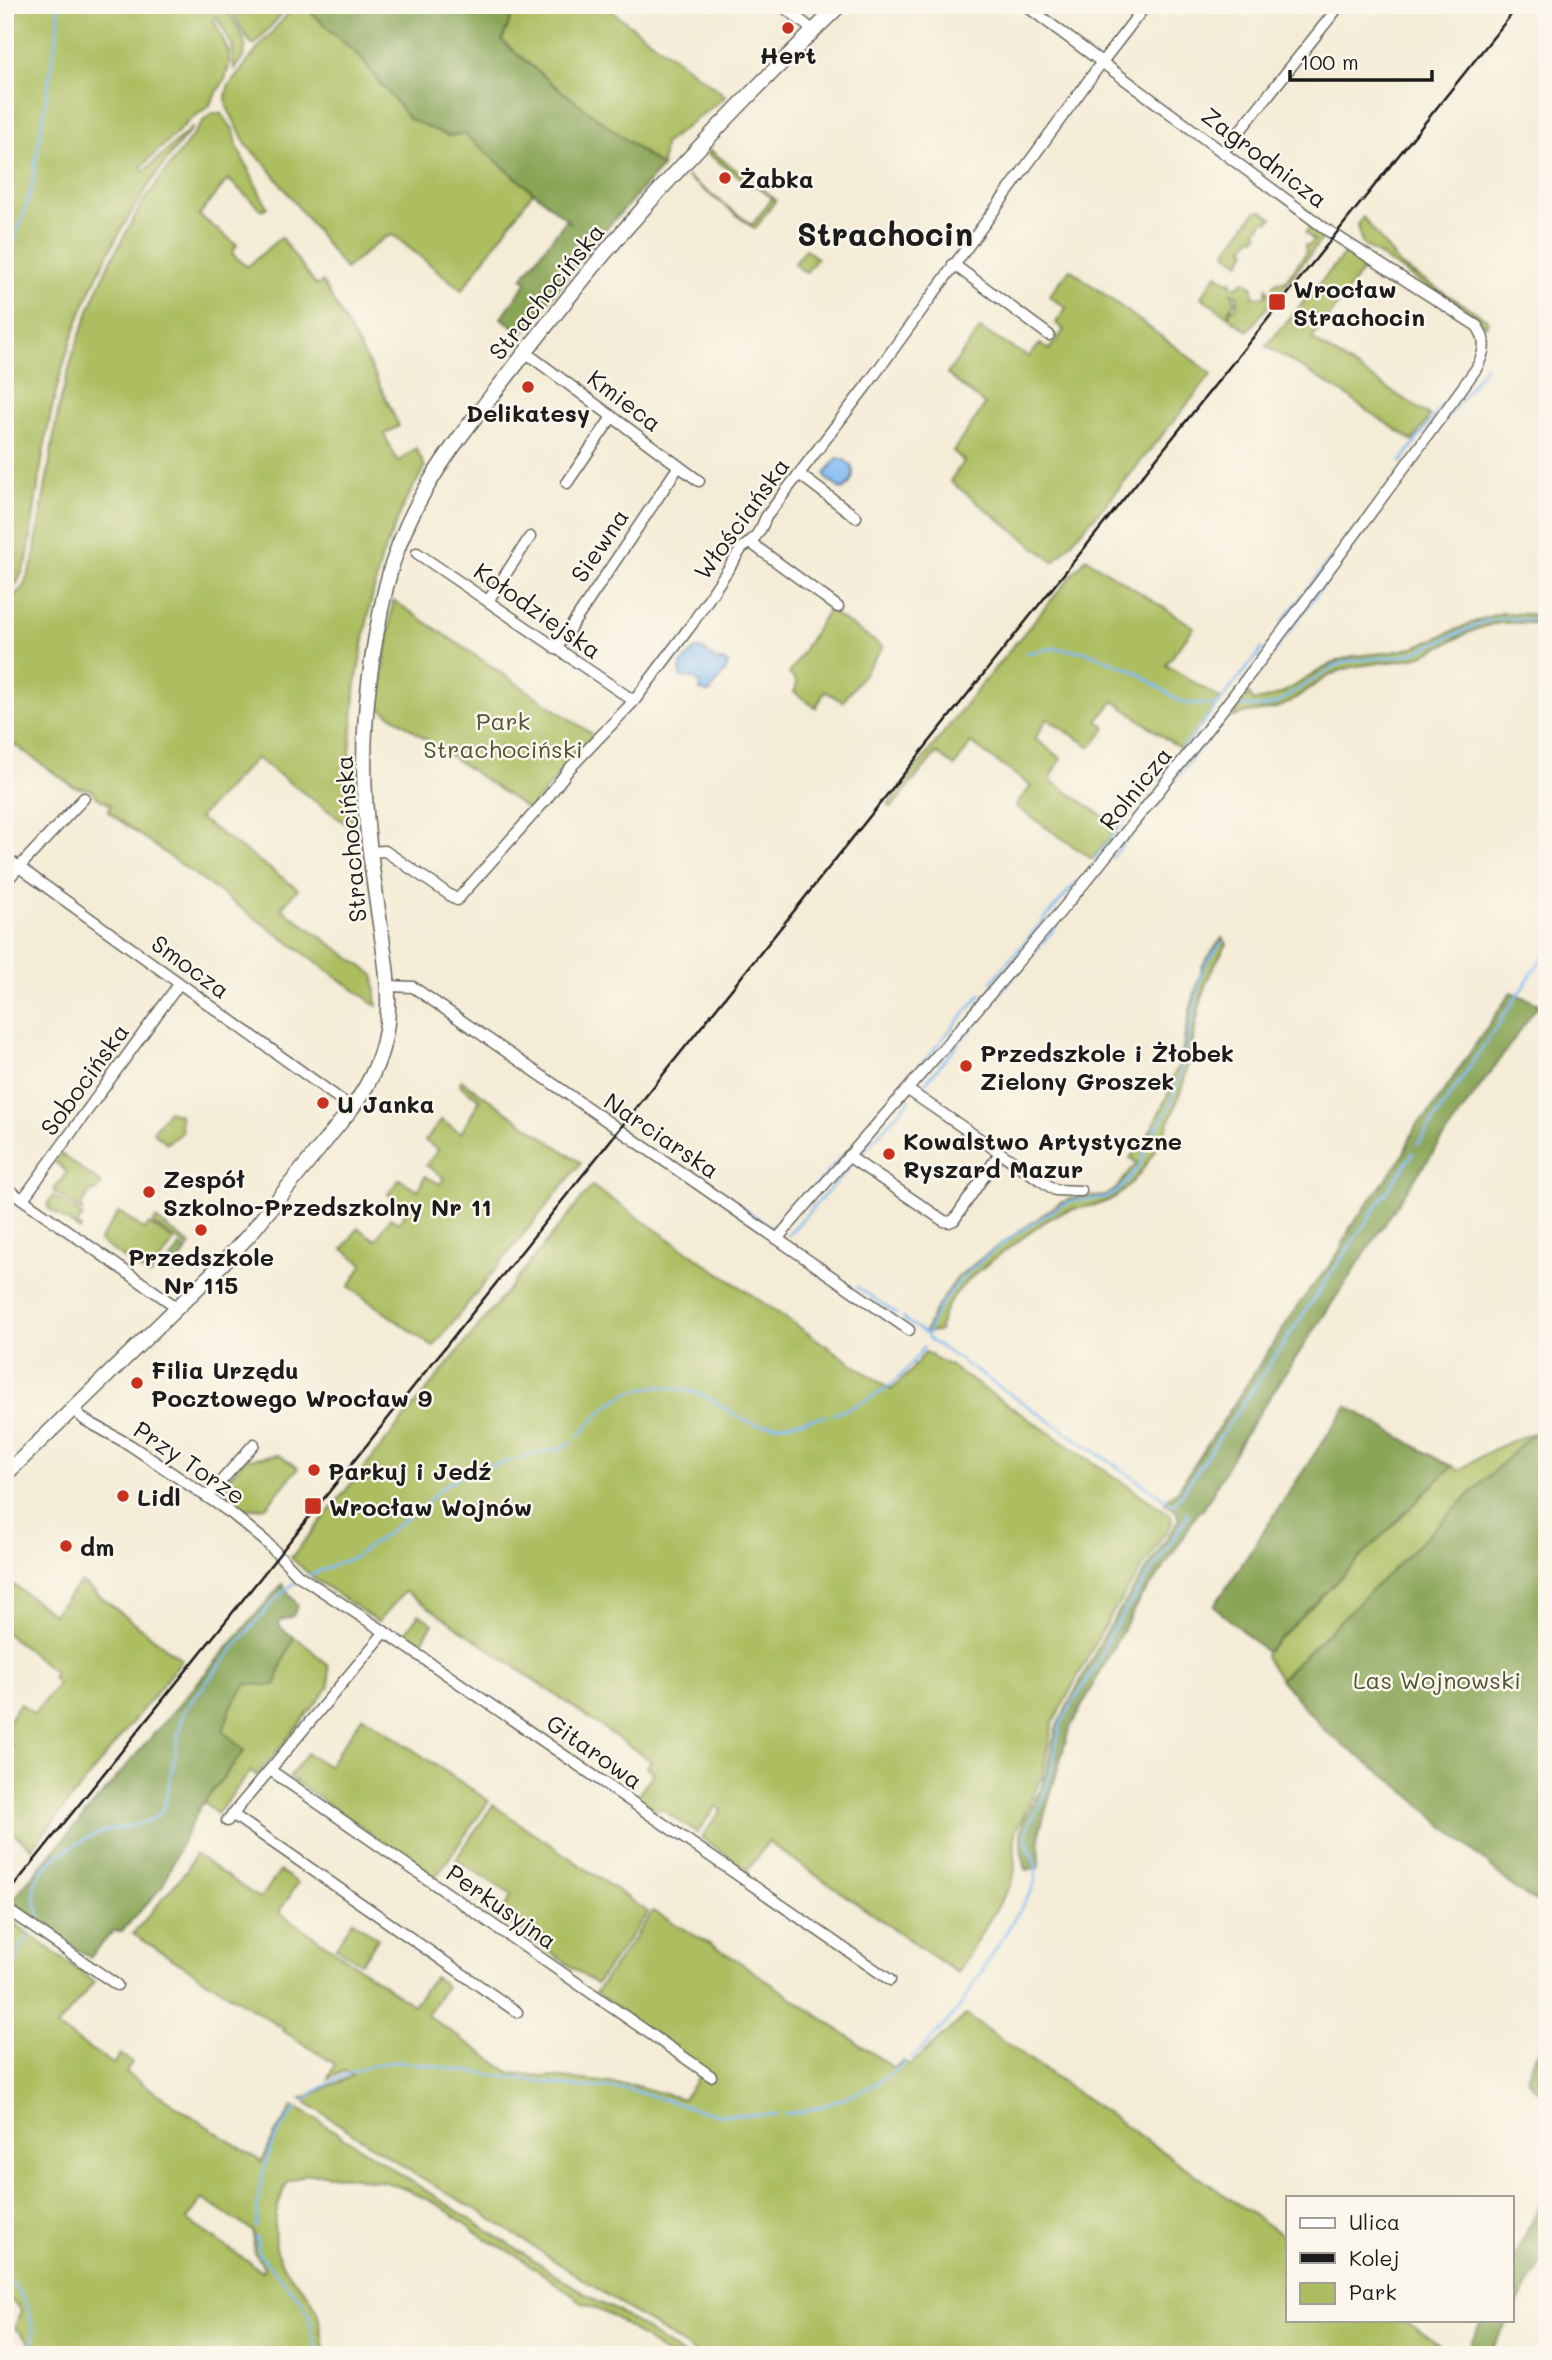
<svg xmlns="http://www.w3.org/2000/svg" width="1552" height="2360" viewBox="0 0 1552 2360" font-family="Mali,sans-serif">
<style>
.green{fill:#acbe61;stroke:#646d3e;stroke-width:2;fill-rule:evenodd}
.forest{fill:#89a557;stroke:#52603a;stroke-width:2}
.water{fill:#83bbf3;stroke:#506c88;stroke-width:2}
.lines{fill:none;stroke-linecap:round;stroke-linejoin:round}
.stream{stroke:#83bbf3;stroke-width:2.5}
.minor-casing{stroke:#68655d;stroke-width:13}
.major-casing{stroke:#68655d;stroke-width:17}
.minor{stroke:#fff;stroke-width:10}
.major{stroke:#fff;stroke-width:14}
.rail{stroke:#1c1c1c;stroke-width:2.5}
.poi-dot{fill:#c8321e;stroke:#fbf7ec;stroke-width:2.5}
.labels{text-anchor:middle;dominant-baseline:central;stroke-width:5;stroke-linejoin:round;paint-order:stroke}
.poi-label{font-size:24px;font-weight:bold;fill:#1c1c1c;stroke:#fbf7ec;text-anchor:start}
.street-label{font-size:24px;fill:#1c1c1c;stroke:#fbf7ec}
.park-label{font-size:24px;fill:#4e5534;stroke:#fbf7ec}
.district-label{font-size:32px;font-weight:bold;fill:#1c1c1c;stroke:#fbf7ec}
</style>
<rect width="100%" height="100%" fill="#fbf7ec"/>
<filter id="ink" filterUnits="userSpaceOnUse"><feTurbulence type="fractalNoise" baseFrequency=".0143" numOctaves="2"/><feDisplacementMap in="SourceGraphic" scale="14" xChannelSelector="R" yChannelSelector="G"/><feConvolveMatrix kernelMatrix="1 2 1 2 8 2 1 2 1" color-interpolation-filters="sRGB"/></filter>
<filter id="wash" filterUnits="userSpaceOnUse"><feTurbulence type="fractalNoise" baseFrequency=".00686" numOctaves="4" result="noise"/><feDisplacementMap in="SourceGraphic" scale="28" xChannelSelector="R" yChannelSelector="G"/><feGaussianBlur stdDeviation="1.57" result="paint"/><feColorMatrix in="noise" values="0 0 0 0 0 0 0 0 0 0 0 0 0 0 0 0 0 1.4 0 .05"/><feComposite in="paint" operator="in"/></filter>
<g filter="url(#wash)">
<rect width="100%" height="100%" fill="#f4ecd6"/>
<path class="green" d="M5,5h218c8,13 27,35 21,49 -1,6 -7,11 -10,15l-2,-24 -16,-29 -3,2 16,35v13l-4,13 -16,27 -19,14 -49,47 3,4 49,-44c-68,81 -116,173 -140,277 -12,51 -18,105 -26,157l-10,22 -12,13z
M228,5h62l-36,40 -5,-4z
M296,5h12l-2,3 56,51 20,28 82,47 69,58 -71,98 -69,-55 -9,3 -39,31 -77,-102 -21,-21 -20,-39 -1,-12 2,-8 36,-46z
M516,5h87l123,91 -62,48 -2,23 -108,-82 -52,-44z
M213,113l9,1 12,17 4,18 29,58 -5,3 -34,-31 -29,36 38,30 -5,8 15,14 34,-30 34,47 4,1 3,-4 52,92 25,53 -15,8 14,28 18,-14 9,19 -20,35 -23,54 -12,50 -14,77 -8,91 5,55 -97,-71 -57,60 99,71 -17,19 93,67 3,31 -269,-194 3,-7 -13,-7 -6,-8 -18,-3 -69,-49v-133l18,-18 10,-25 26,-156 15,-55 18,-48 16,-37 34,-63 63,-84z
M710,150l66,50 -21,29 -69,-53 66,49 20,-27 -17,-13 -2,2 -45,-33z
M1256,211h7l9,7 -4,4 -3,-2 -9,11 3,2 -4,5 -3,-1 -8,11 3,2 -7,13 -14,-10 1,-3z
M1363,217l38,49 87,54 -2,6 -124,-82 -4,-19z
M1309,228l14,10 -75,93 -20,-14 4,-9 3,1 3,-8 -1,-6 -6,-2 5,8 -7,8 -2,7 -26,-19 16,-23 11,8 4,-1 -2,6 1,-2 7,1 6,-5 9,6v9l12,1 2,-9 3,7 6,-2 -3,-7 4,-4 8,-1 21,-28 -1,-8h5l4,-5 -9,-7z
M805,249l12,9 -11,15 -12,-9z
M1347,251l19,15 -54,73 118,77 -17,25 -60,-40v-2l-87,-53z
M1070,269l142,105 -101,124 -57,64 -104,-81 14,-20 -11,-10 32,-46 -38,-31 33,-45 49,28 11,-13 9,6 15,-20 -8,-7 10,-15 -17,-12z
M1086,558l108,69 -28,38 55,34 -39,51 -68,-49 -17,20 9,7 -15,19 -44,-28 -12,20 26,19 -11,22 69,47 -27,32 -77,-53 16,-20 -60,-43 -16,23 -19,-13 -44,54 -4,-3 85,-109z
M393,600l199,134 -3,6 -60,70 -150,-103z
M828,610l55,37 -40,55 -18,-11 -9,17 -22,-16 3,-8 -2,-5 -6,-5z
M1502,613l45,2v9c-21,-1 -45,-4 -65,3 -24,8 -44,24 -69,31 -24,6 -50,4 -74,13 -20,8 -36,24 -55,34 -17,8 -36,5 -52,13l17,-24 5,7c32,-3 54,-27 82,-39 22,-10 47,-6 70,-13 33,-9 62,-28 96,-36z
M1222,938l5,6c-8,13 -17,27 -22,42 -8,25 -11,53 -17,78 -9,41 -32,98 -64,126 -22,20 -38,13 -63,23 -16,6 -31,19 -44,29 -27,20 -77,52 -77,89l-15,1 9,-20 24,-35 29,-23 73,-51 17,-6 27,-1 12,-7 21,-26 -7,-5 19,-24 22,-46 2,-11 7,-14 10,-52 13,-46z
M461,1080l120,83 -148,184 -84,-60 14,-23 -20,-15 15,-21 18,12 14,-22 8,5 11,-15 -21,-14 11,-15 19,11 7,-14 15,8 4,-6 -18,-13 12,-15 -13,-9 16,-21 20,13 19,-33 -20,-15z
M168,1111l12,4 2,17 -15,11 -14,-11z
M61,1154l41,30 -6,8 -4,-2 -12,17 3,5 -30,-21 14,-19 -12,-10z
M592,1186l299,204 18,-17 16,-21 24,13 222,150 1,8 -65,98 -54,102 -11,54 -27,55v39l-5,15 -53,87 -189,-131 -20,28 -46,-32 19,-28 -5,-4 -19,27 -37,-25 -3,3 -20,-14 17,-25 -7,-5 4,-6 -246,-170 -27,31 -63,-43 -24,-21z
M53,1196l30,20 -6,9 4,3 -1,2 -32,-22 1,-2 -2,-2z
M119,1212l26,18 4,-6 25,17 -24,35 -51,-35z
M156,1219l35,26 -2,3 -36,-24z
M1533,1433l-253,246 -15,-22 1,-5 186,-186 6,5c24,-17 47,-29 75,-38z
M279,1455l19,13 -32,39 -29,3 -23,-16 31,-35z
M81,1582l101,78 -150,188 -27,-21v-69l8,-11 -8,-6v-15l15,-23 14,11 24,-30 -6,-6 3,-6 -50,-40v-37l9,-10 39,29z
M419,1614l14,10 -14,21 -15,-10z
M294,1637l11,7 23,22 2,20 -73,90 -6,-5 -34,43 -13,-12 40,-51 -21,-20 8,-24 14,-22c13,-3 21,2 31,-1l6,-20z
M363,1716l126,85 -54,77 -146,-101 18,-24 21,13z
M493,1805l155,107 -52,72 -97,-68 13,-21 -56,-36z
M195,1854l65,45 20,-28 18,12 -19,29 134,93 21,-28 12,9 -19,29 84,58 121,12 51,14 18,-25 -105,-82 57,-81 84,49 157,108 9,-7 7,4 56,-50 322,224v81h116l50,35h-756l-219,-144 -57,-32 -121,-80 51,-23 -7,-5 -17,8 7,-15 -52,-33 1,-2 -151,-95 54,-64z
M5,1916l89,66 -37,45 56,37 7,-10 12,8 -6,11 136,89 13,-28 18,-28 26,15 279,181 20,9 65,44h-16l-51,-37 -34,-16 -66,-47 -30,-16 -47,-34 -34,-16 -20,-7 -62,-8h-16l-19,7c-15,29 -21,64 0,92 8,10 19,18 25,29 8,15 9,36 12,53h-295l1,-11 -16,-16 6,-18 -16,-16zM202,2199l51,32 1,21 10,15 -2,4 -75,-51z
M353,1920l25,19 -17,24 -25,-16z"/>
<path class="forest" d="M308,5h208l-14,36 52,44 108,82 -67,74 -72,92 -22,-15 26,-36 -5,-4 44,-58 5,3 -107,-89 -16,2 -39,-17 -47,-60 -56,-51z
M1511,992l28,12 -126,177 -169,255 -41,74 -4,1 -37,60 -23,29 -70,130 -29,100 -1,38 -13,2 -5,-21v-19l2,-9 20,-35 14,-60 51,-98 71,-108 -3,-9 -11,-7 5,-8 8,-6 123,-189 28,-35 12,-17 9,-21 52,-71 14,-32 11,-9 13,-19z
M180,1246l7,4 -15,23 -7,-5z
M1347,1406l96,56 9,4 -186,186 -52,-46c45,-66 87,-134 133,-200z
M1533,1433h14v475l-30,-18 -117,-103 -74,-55 -46,-53z
M282,1584l16,22 -5,10 -14,5 1,6 14,10 -12,27 -6,20c-10,3 -19,-2 -31,1l-14,22 -8,24 21,20 -44,56 -20,39 -18,41 -40,44h-9l-23,27 -79,-57z
M1547,2040v57l-12,-8 -8,-9 5,-19z
M1547,2191v61l-35,62v-53z
M1482,2320h26l-19,35h-24z"/>
<path class="water" d="M837,458c20,3 21,23 5,32l-15,-11 -2,-5z
M695,649h7l14,11 10,2 2,2 -3,8 -16,21 -9,-3 1,-6 -8,-6 -12,-1 -1,-2 1,-10z"/>
<g class="lines">
<path class="stream" d="M5,271l26,-80 28,-171 -2,-15
M1401,462l61,-84
M1281,623l50,-65
M1027,653l28,-5 32,4 50,20 45,31 37,2
M1235,706l29,1 13,-4 58,-37 14,-5 52,-5 17,-5 65,-29 22,-4 42,3
M1112,858l122,-152 251,-339
M1094,859l168,-210
M1096,879l6,-9
M991,982l86,-101
M922,1087l162,-194
M865,1130l116,-136
M1418,1144l129,-193
M859,1156l51,-56
M705,1183l66,44 9,-2 62,-69
M788,1235l64,-70
M857,1287l40,27
M865,1306l9,6
M902,1318l25,17 3,5 244,165 239,-352
M927,1335c17,-58 84,-98 133,-129l14,-5 30,-3 11,-5 14,-14 10,-13 13,-30 19,-32 11,-35 19,-94 5,-11 16,-22
M834,1414c46,-17 61,-27 90,-67
M578,1437c27,-31 50,-56 95,-49 10,2 22,3 31,8 20,9 35,27 57,29 21,2 44,-5 65,-9
M309,1575l46,-18 72,-54 12,-13 19,-13 32,-11 72,-18 10,-6
M39,1922c0,-12 -7,-25 -4,-37 6,-24 46,-45 67,-53 16,-6 37,-5 52,-14 7,-4 9,-11 12,-18l17,-88 51,-64 44,-51 17,-15
M5,1984l17,-38 8,-10
M911,2058l16,-14 31,-34 73,-118 5,-12v-15l-11,-28 2,-9 11,-19 11,-29 12,-57 40,-66 8,-21 79,-120 -1,-4
M413,2063l155,23 59,3 91,26h58
M304,2100c27,-21 66,-40 102,-38
M785,2114c41,-5 88,-24 120,-51
M256,2227c2,-41 10,-90 42,-119
M256,2237l3,17 44,48 6,13 8,40
M5,2276c22,19 32,50 27,79"/>
</g>
</g>
<g filter="url(#ink)">
<g class="lines">
<defs>
<path id="minor" d="M781,5l33,26
M1223,152l117,-147
M953,264l96,71
M525,352l174,129
M799,474l57,43
M567,483l45,-66
M751,543l87,64
M417,553l217,148
M488,601l42,-64
M556,649l123,-183
M369,852l16,-1 72,49 88,-99 24,-32 65,-68 58,-77 50,-76c12,-7 19,-17 24,-31l104,-136 232,-319 44,-57
M5,857l347,251
M5,882l79,-84
M389,986l24,1 496,343
M908,1090l147,100 26,1
M848,1156l96,65 5,1 5,-2 46,-67
M5,1187l173,121
M23,1199l156,-215
M777,1239c107,-125 218,-246 322,-374 132,-161 255,-328 377,-496 8,-15 12,-28 1,-43l-150,-96 -302,-225
M73,1409l12,11 45,25 101,68 34,28 33,34 87,57 505,348
M207,1497l47,-53
M270,1770l441,306
M232,1814l285,198
M227,1821l158,-189
M5,1908l112,77"/>
<path id="major" d="M5,1475l217,-211 27,-29 103,-127c46,-62 39,-113 28,-184 -6,-42 -13,-84 -15,-127 -4,-70 5,-141 21,-210 22,-93 75,-151 132,-225 38,-49 76,-98 117,-144 65,-74 134,-144 205,-213"/>
</defs>
<use href="#minor" class="minor-casing"/>
<use href="#major" class="major-casing"/>
<use href="#minor" class="minor"/>
<use href="#major" class="major"/>
<path class="rail" d="M5,1897l1514,-1892"/>
</g>
</g>
<g class="poi-dot">
<circle cx="788" cy="28" r="7"/>
<circle cx="725" cy="178" r="7"/>
<rect x="1268" y="293" width="18" height="18" rx="3.5"/>
<circle cx="528" cy="387" r="7"/>
<circle cx="966" cy="1066" r="7"/>
<circle cx="323" cy="1103" r="7"/>
<circle cx="889" cy="1154" r="7"/>
<circle cx="149" cy="1192" r="7"/>
<circle cx="201" cy="1230" r="7"/>
<circle cx="137" cy="1383" r="7"/>
<circle cx="314" cy="1470" r="7"/>
<circle cx="123" cy="1496" r="7"/>
<rect x="304" y="1497" width="18" height="18" rx="3.5"/>
<circle cx="66" cy="1546" r="7"/>
</g>
<g class="labels">
<g class="poi-label">
<text x="788" y="54" text-anchor="middle">Hert</text>
<text x="739" y="178">Żabka</text>
<text x="1293" y="288">Wrocław<tspan x="1293" dy="28">Strachocin</tspan></text>
<text x="528" y="412" text-anchor="middle">Delikatesy</text>
<text x="980" y="1052">Przedszkole i Żłobek<tspan x="980" dy="28">Zielony Groszek</tspan></text>
<text x="337" y="1103">U Janka</text>
<text x="903" y="1140">Kowalstwo Artystyczne<tspan x="903" dy="28">Ryszard Mazur</tspan></text>
<text x="163" y="1178">Zespół<tspan x="163" dy="28">Szkolno-Przedszkolny Nr 11</tspan></text>
<text x="201" y="1256" text-anchor="middle">Przedszkole<tspan x="201" dy="28">Nr 115</tspan></text>
<text x="151" y="1369">Filia Urzędu<tspan x="151" dy="28">Pocztowego Wrocław 9</tspan></text>
<text x="328" y="1470">Parkuj i Jedź</text>
<text x="137" y="1496">Lidl</text>
<text x="329" y="1506">Wrocław Wojnów</text>
<text x="80" y="1546">dm</text>
</g>
<g class="street-label">
<text transform="translate(1265 157) rotate(37)">Zagrodnicza</text>
<text transform="translate(546 291) rotate(-51)">Strachocińska</text>
<text transform="translate(625 400) rotate(37)">Kmieca</text>
<text transform="translate(741 518) rotate(-54)">Włościańska</text>
<text transform="translate(599 545) rotate(-56)">Siewna</text>
<text transform="translate(538 610) rotate(35)">Kołodziejska</text>
<text transform="translate(1135 788) rotate(-51)">Rolnicza</text>
<text transform="translate(350 839) rotate(-95)">Strachocińska</text>
<text transform="translate(191 966) rotate(36)">Smocza</text>
<text transform="translate(84 1079) rotate(-54)">Sobocińska</text>
<text transform="translate(662 1135) rotate(34)">Narciarska</text>
<text transform="translate(190 1462) rotate(34)">Przy Torze</text>
<text transform="translate(595 1751) rotate(35)">Gitarowa</text>
<text transform="translate(502 1906) rotate(35)">Perkusyjna</text>
</g>
<g class="park-label">
<text x="503" y="720">Park<tspan x="503" dy="28">Strachociński</tspan></text>
<text x="1437" y="1679">Las Wojnowski</text>
</g>
<g class="district-label">
<text x="885" y="233">Strachocin</text>
</g>
</g>
<rect width="1552" height="2360" fill="none" stroke="#fbf7ec" stroke-width="28"/>
<rect x="1286" y="2196" width="228" height="126" fill="#fbf7ec" stroke="#a29f99" stroke-width="2"/>
<rect x="1300" y="2218" width="35" height="10" fill="#ffffff" stroke="#a29f99" stroke-width="2"/>
<text x="1349" y="2230" font-size="21" fill="#1c1c1c">Ulica</text>
<rect x="1300" y="2253" width="35" height="10" fill="#1c1c1c" stroke="#a29f99" stroke-width="2"/>
<text x="1349" y="2266" font-size="21" fill="#1c1c1c">Kolej</text>
<rect x="1300" y="2283" width="35" height="21" fill="#acbe61" stroke="#a29f99" stroke-width="2"/>
<text x="1349" y="2300" font-size="21" fill="#1c1c1c">Park</text>
<path d="M1290 70v10h142v-10" fill="none" stroke="#1c1c1c" stroke-width="3.5"/>
<text x="1300" y="70" font-size="21" fill="#1c1c1c" stroke="#fbf7ec" stroke-width="5" paint-order="stroke">100 m</text>
</svg>
